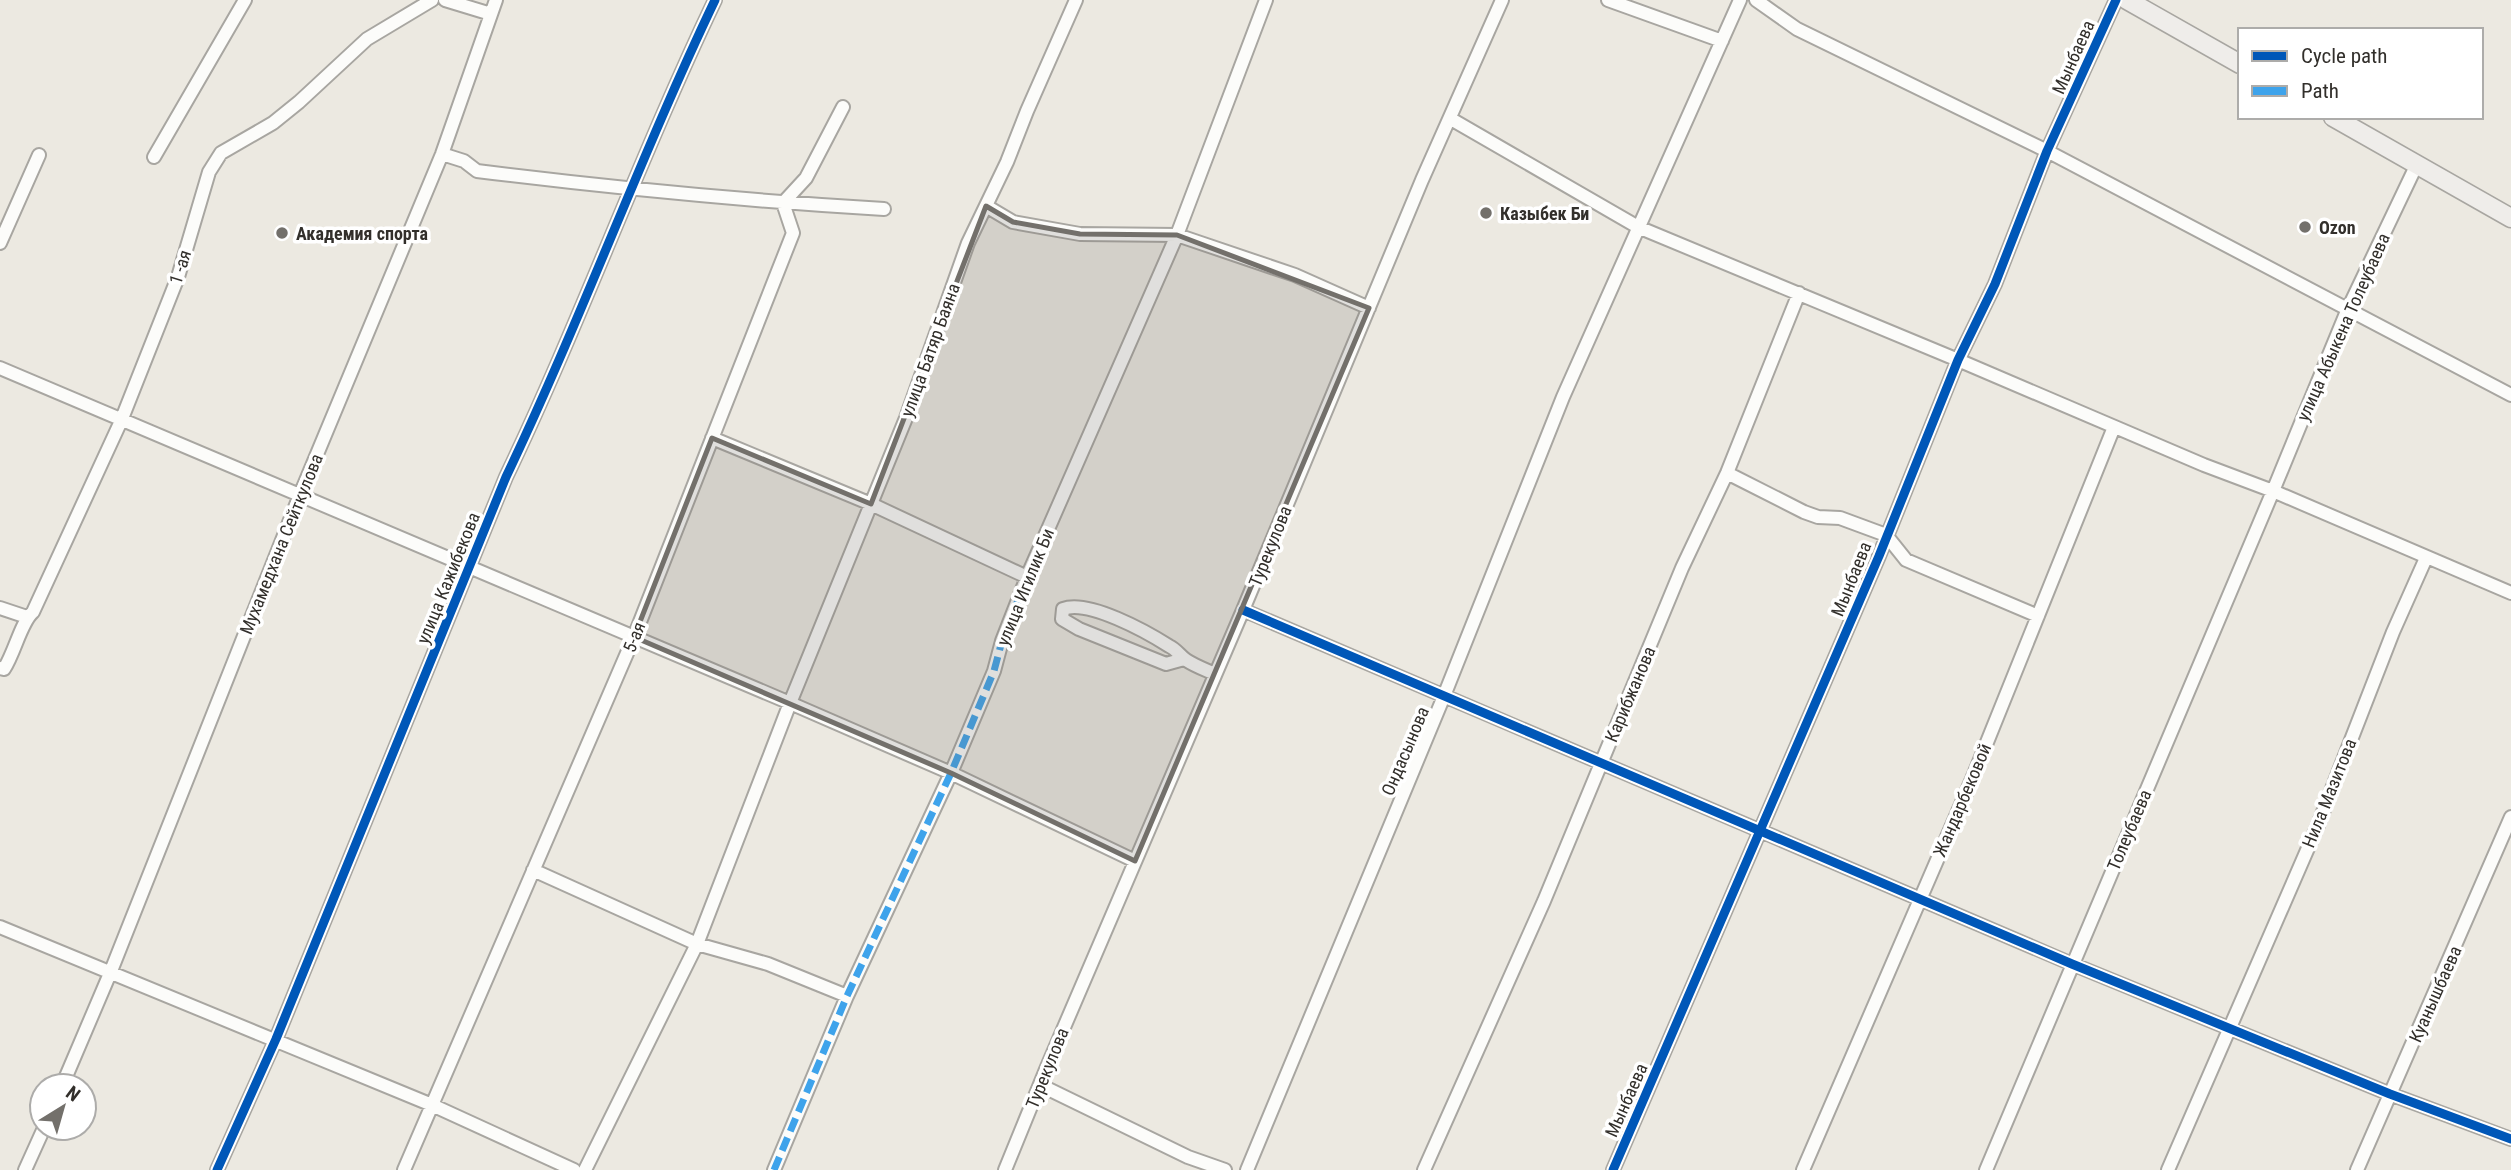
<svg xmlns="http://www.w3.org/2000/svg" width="2511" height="1170" viewBox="0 0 2511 1170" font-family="'Roboto Condensed',sans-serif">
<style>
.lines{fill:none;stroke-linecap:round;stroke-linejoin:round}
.street-casing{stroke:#a8a6a1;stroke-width:16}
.secondary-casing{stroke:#a8a6a1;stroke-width:21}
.street{stroke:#fcfcfa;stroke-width:12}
.secondary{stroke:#efedea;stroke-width:18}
.quiet{stroke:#3ea3eb;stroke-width:7;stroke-dasharray:14 7;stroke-linecap:butt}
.cycleway-casing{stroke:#fff;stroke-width:13}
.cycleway{stroke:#0057b8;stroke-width:9}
.marked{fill:#73706b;fill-opacity:0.2;stroke:#73706b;stroke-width:5;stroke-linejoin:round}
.poi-dot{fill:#73706b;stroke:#fff;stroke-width:2.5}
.labels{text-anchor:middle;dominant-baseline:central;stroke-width:7;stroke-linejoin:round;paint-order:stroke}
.street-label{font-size:18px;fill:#322f2b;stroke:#fff}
.poi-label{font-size:18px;font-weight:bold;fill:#322f2b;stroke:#fff;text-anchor:start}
</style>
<rect width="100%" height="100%" fill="#ece9e1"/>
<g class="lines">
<defs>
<path id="street" d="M445,0l46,14
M1608,0l114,41
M1756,0l41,29 250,122 464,244
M1451,119l187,108 320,133 246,105 69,26 238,102
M442,154l22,7 13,10c136,17 271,30 407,38
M154,157l91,-157
M986,206l27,16 67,12 97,1 118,40 74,33
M0,243l39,-88
M0,368l790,335 161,70 184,88
M712,438l159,66 156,73
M1727,473l77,39 14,5 22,1 46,17 20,25 132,56
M0,608l27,9
M1243,610l829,354 318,130 121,45
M1184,659l-18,5 -87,-35 -17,-10 1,-10c25,-10 84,23 106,37 7,3 11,10 17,14 9,6 20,10 29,14
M0,668l4,1c11,-17 17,-47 29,-57l88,-191 57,-144 31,-105 12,-19 52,-30 26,-21 68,-63 65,-39
M533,870l164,74 71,20 79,32
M0,927l432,178 142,65
M1040,1085l148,72 37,13
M62,1086l49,-115 189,-476 142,-341 54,-154
M25,1170l19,-42
M217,1170l59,-131 230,-562c75,-157 134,-320 209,-477
M404,1170l230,-533 144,-366 15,-38 -10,-30 23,-25 37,-71
M585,1170l112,-226 93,-241 116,-285 62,-175 39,-81 20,-51 49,-111
M774,1170l73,-174 104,-223 43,-102 8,-30 25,-64 150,-342 89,-235
M1005,1170l42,-103 196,-457 179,-430 80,-180
M1247,1170l197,-474 119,-299 177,-397
M1424,1170l120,-269 138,-333 45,-95 72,-180
M1613,1170l266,-614 79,-196 37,-76 52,-133 69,-151
M1803,1170l170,-393 141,-350
M1986,1170l287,-679 74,-180 70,-147
M2168,1170l150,-345 75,-193 33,-74
M2357,1170l154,-353"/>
<path id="secondary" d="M2127,0l113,64
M2333,117l178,101"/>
</defs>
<use href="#street" class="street-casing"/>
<use href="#secondary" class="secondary-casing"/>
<use href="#street" class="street"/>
<use href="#secondary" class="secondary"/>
<path class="quiet" d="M774,1170l73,-174 104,-223 43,-102 8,-30 25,-64"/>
<defs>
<path id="cycleway" d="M1243,610l829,354 318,130 121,45
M217,1170l59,-131 230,-562c75,-157 134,-320 209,-477
M1613,1170l266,-614 79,-196 37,-76 52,-133 69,-151"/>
</defs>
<use href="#cycleway" class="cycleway-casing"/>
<use href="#cycleway" class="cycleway"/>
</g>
<path class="marked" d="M986,206l27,16 67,12 97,1 192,73 -234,553 -184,-88 -317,-136 78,-199 159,66z"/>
<g class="poi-dot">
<circle cx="1486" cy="213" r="7"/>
<circle cx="2305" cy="227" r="7"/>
<circle cx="282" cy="233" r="7"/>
</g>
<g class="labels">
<g class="street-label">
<text transform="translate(2073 57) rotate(-66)">Мынбаева</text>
<text transform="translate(180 267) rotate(-72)">1 -ая</text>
<text transform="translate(2343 327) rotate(-66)">улица Абыкена Толеубаева</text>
<text transform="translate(930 350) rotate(-70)">улица Батяр Баяна</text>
<text transform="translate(281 544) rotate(-68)">Мухамедхана Сейткулова</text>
<text transform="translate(1270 546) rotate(-68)">Турекулова</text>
<text transform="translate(448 578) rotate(-68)">улица Кажибекова</text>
<text transform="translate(1851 579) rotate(-68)">Мынбаева</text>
<text transform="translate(1025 587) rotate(-68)">улица Игилик Би</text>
<text transform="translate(634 637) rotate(-68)">5-ая</text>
<text transform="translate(1630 694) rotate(-67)">Карибжанова</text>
<text transform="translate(1405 751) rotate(-67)">Ондасынова</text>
<text transform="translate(2329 793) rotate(-68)">Нила Мазитова</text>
<text transform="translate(1962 800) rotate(-67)">Жандарбековой</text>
<text transform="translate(2129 830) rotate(-67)">Толеубаева</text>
<text transform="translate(2435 994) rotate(-66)">Куанышбаева</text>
<text transform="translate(1047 1068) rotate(-68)">Турекулова</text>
<text transform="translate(1626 1100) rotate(-66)">Мынбаева</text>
</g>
<g class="poi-label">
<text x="1500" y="213">Казыбек Би</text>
<text x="2319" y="227">Ozon</text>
<text x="296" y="233">Академия спорта</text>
</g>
</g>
<rect x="2238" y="28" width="245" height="91" fill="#ffffff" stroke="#adacaa" stroke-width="2"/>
<rect x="2252" y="51" width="35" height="10" fill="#0057b8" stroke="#adacaa" stroke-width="2"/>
<text x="2301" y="63" font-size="21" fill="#322f2b">Cycle path</text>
<rect x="2252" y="86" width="35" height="10" fill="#3ea3eb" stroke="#adacaa" stroke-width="2"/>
<text x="2301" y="98" font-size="21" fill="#322f2b">Path</text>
<g transform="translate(63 1107) rotate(37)"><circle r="33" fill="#ffffff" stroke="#adacaa" stroke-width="2"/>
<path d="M0-5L12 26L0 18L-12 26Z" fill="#73706b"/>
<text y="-10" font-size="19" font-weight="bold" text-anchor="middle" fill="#322f2b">N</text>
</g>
</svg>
